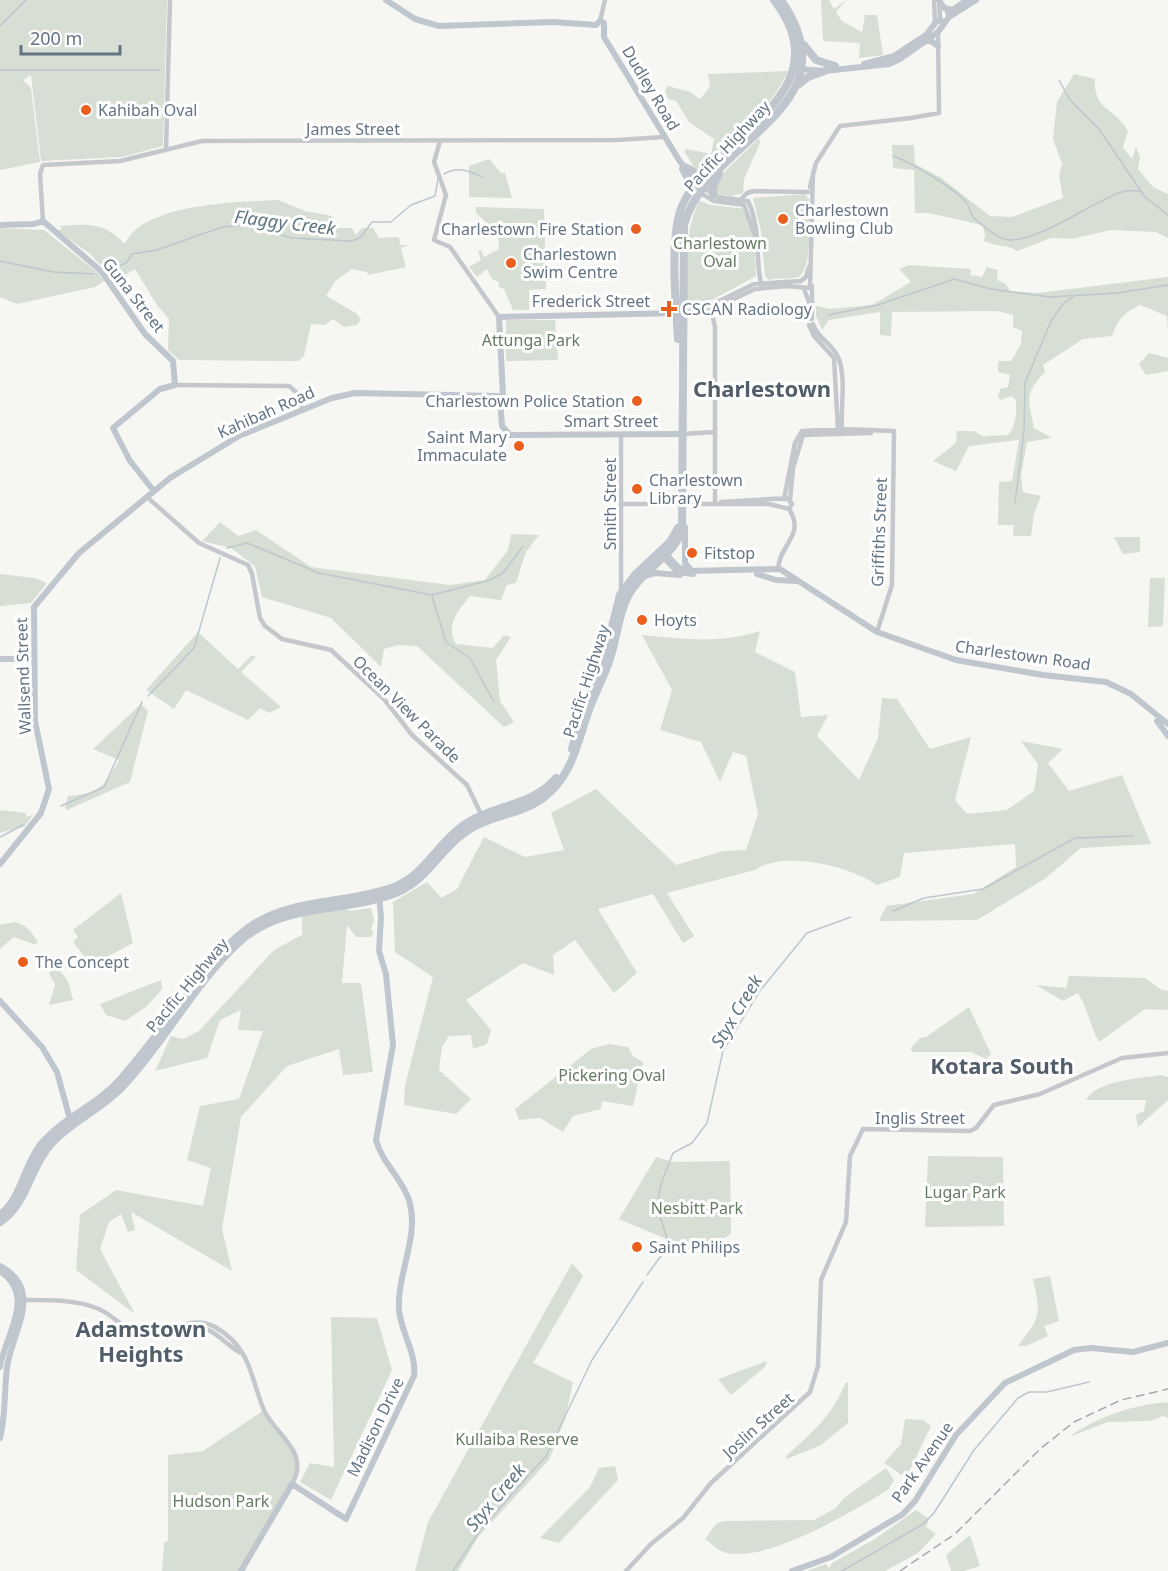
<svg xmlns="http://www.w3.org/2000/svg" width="1168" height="1571" viewBox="0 0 1168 1571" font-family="'Noto Sans',sans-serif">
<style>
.green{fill:#d7ded4}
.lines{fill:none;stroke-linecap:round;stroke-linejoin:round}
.stream{stroke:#bdc7cd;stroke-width:1.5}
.minor{stroke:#c4c7cb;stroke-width:4.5}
.major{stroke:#c0c6cd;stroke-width:6}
.highway{stroke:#c0c6cd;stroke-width:8}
.rail{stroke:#a4aab0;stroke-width:1.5;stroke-dasharray:9 4.5;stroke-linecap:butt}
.poi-dot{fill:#eb5f1e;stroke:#fff;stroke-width:2}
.labels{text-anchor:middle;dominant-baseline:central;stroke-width:6;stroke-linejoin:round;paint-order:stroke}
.street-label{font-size:16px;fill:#647485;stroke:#fff}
.poi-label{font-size:16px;fill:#647485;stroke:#fff;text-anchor:start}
.park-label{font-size:16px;fill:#667c63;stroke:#fff}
.water-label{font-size:18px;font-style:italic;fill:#5f7682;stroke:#fff}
.district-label{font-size:22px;font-weight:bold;fill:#525e6a;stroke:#fff}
</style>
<rect width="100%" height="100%" fill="#f6f7f3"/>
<path class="green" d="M0,0h167l-4,146 -41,11 -81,4 -10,-86 -8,5 8,8 9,74 -40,8z
M821,0h8l5,9 12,-9 -10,12 6,9 20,11 3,-17h12l6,40 -24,3 1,-15 -37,-2z
M788,71c-20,42 -53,67 -86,98l-8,-2 -10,-16 3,-2 24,5 3,-15 -25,-17 -13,-21 -8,-2 -3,-8 3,-5 22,6 10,7 10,-12 -2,-13z
M1074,74l21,5c-2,32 22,30 33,52l-5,16 9,12 4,-12 4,10 -2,12 15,18 15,7v44l-12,-6 -45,-2 -39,9 -21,-1 -34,13c-10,-7 -22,-4 -33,-10l1,-7 -3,-9 -53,-12h-14l-1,-43 -21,-2 -1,-23h22l1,19 25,13 50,39 22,1 51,-19 -4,-22 3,-12 -9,-25 4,-37z
M759,138l1,5 -16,36 -1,14 -11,3 -15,-2v-13l5,-7z
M489,159l12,14h4l7,25 -43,-1v-31z
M805,194l4,5c0,16 4,72 -11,78 -9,3 -20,0 -29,3l-4,-4 -4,-45 -8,-33z
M278,200l27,11 27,5 4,12h16l4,7 6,-7h11l6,10 20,-1 1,8h9l-8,3 5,19 -38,8 -1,-3 -15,-3 -17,12 -9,15 30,17 5,6 -4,6 -13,2 -11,-8 -8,6 -14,-1 -7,32 -6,5 -119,-1 -11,-10 1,-31 -12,-14 -22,-36 -19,12 -26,-27 -32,-23 4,-3 -3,-2c29,-2 45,-4 66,18 18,-41 114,-42 153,-44z
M699,201l12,4 34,4 9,25 2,42 -44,24 -22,5 -3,-2c-1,-36 -3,-69 12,-102z
M476,207l68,2 2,80 -17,1v20h-16l-9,-21 -5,-2v-5l-7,-3 -5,-10 -10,8 -8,-10 12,-7 -3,-9 3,-1 3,7 15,-8 -1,-16 -22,-20z
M0,228l44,2 55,44 5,7 -9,6 -78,17 -17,-7z
M909,265l62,4 -1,6 12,2 5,-10 11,3 -1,10 9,4 4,7 28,2 130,-16v58l-1,-19 -27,-11c-16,8 -22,14 -28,31l-29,3 -40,26 2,7c-22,23 -16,28 -11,56l18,10 -25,4 -6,33 2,17 18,4 -7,18 -3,22h-18l1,-11h-16l1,-43 13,-1 7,-41 -50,6 -13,25 -23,-10 23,-18 1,-12h17l8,5 26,-1c9,-12 8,-21 8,-35l-5,-4 -10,4 -3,-3 2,-8 8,-2 2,-12 -12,-3v-11h13l10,-17 1,-13 -9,-4v-12l-16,-4 -105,1 -1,24 -11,-1v-23l-51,8 -7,10 -6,-14v-10l14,3 42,-4 39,-23 -12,-13z
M506,320h49l3,40 -52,1z
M1149,353l19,5v13l-22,4 -7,-11z
M220,522l18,14 18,-6 55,37 139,18 35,-5 23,-30 3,-16 28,1 -13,17 -10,31 -9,2 -6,15 -31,-4c-12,15 -25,29 -14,48l37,4 11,-13 7,2 -15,23 4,41 14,21 -10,5 -87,-81 -19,-1 -14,4 -3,18 -50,-49 -69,-21 -7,-31 -24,-18 -29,-7z
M1114,537h26v15l-17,2z
M0,574l35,4 12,5 -16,20 -31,3z
M1150,578h15l-2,48 -15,1z
M760,631l-5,21 40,20 6,45 27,-2 -11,21 42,44 19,-42 4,-40 15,1 33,50 41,-12 -16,63 12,14 40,-4 27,-19 4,-27 -17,-23 42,8 -15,14 21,28 53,-16 29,69 -70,4 -35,30 -69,42 -98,1 7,-15 87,-12 43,-27 -1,-23 -111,9 -4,24 -23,8c-27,-19 -93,-35 -122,-15l-88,23 27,43 -11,7 -30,-49 -55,15 39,64 -23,20 -39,-53 -22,15 1,20 -31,-12 -57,37 25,30 -4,14 -14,5 -2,-14 -22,1 -7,11 -3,23 32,29 -15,15 -52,-9 1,-20 28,-108 -38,-25 -2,-50 34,-20 14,16 16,-9 27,-52 41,20 39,-7 -13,-37 45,-24 80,76 47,-14 23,-1 12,-36 -12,-58 -13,-4 -13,30 -19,-40 -41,-12 12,-40 -30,-55c41,4 78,9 118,-4z
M198,632l40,37 14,-14 4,2 -15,15 40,35 -12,6 -9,-5 -12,12 -62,-30 -12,19 -28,-19z
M141,704l7,7 -18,71 -63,28 -2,-2 3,-12c31,-2 36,-9 51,-36l-26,-11z
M0,810l26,3v4l7,-2 -8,11 -25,7z
M121,893l12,50 -42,22 -18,-23 5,-5 -5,-7z
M348,907v4l23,-3 3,12 -3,10 3,2 -3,5h-15l-9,-12 -5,58h19l12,89 -30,3 -4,-26 -52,17 -46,51 -19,112 10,42 -101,-59 4,18 -7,2 -7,-18 -12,8 -9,27 35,65 -59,-44 4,-55 36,-25 87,16 8,-38 -24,-8 13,-54 39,-7 24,-68 -25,-1 3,-20 -21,10 -13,38 -52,13 16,-35 12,3 16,-8 75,-81 28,-15v-20z
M15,922c13,4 17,10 23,21l-5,1 -19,-7 -14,12v-24z
M54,963l14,18 5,19 -24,5 6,-21 -6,-10z
M1069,976l76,2 17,12 6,1v19l-23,-1 -46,33c-9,-16 -11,-33 -21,-49l-15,8 -27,-16 30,3z
M161,980l1,9 -16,18 -21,14 -19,-6 -6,-11z
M969,1007l22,47 -5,5 -15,-7h-59l-1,-4 9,-10 6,-1z
M609,1044l19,3 5,9 10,6 -10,44 -31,-5 -1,8 -28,7 -10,16 -23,-14 -21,2 -4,-11 76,-60z
M1161,1075l7,2v23l-30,27 -2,-12 8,-4 2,-11h-60c9,-19 55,-22 75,-25z
M928,1156l75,1 1,69 -79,1z
M656,1157l18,5 56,-1 1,72 -4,4 -37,12 -71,-30z
M572,1263l11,13 -50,87 40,19 -7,34 -17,44 -71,77 -20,34h-43l13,-49z
M1050,1276l9,45 -15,5 4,10 -22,10h-8c23,-30 23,-30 15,-67z
M331,1317l46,1 15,52 -61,130 -31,-18 10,-19 24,4z
M767,1361l-2,6 -34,28 -13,-16z
M846,1382l2,1v40l-27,22 -34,14 -1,-3c27,-24 46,-40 60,-74z
M1168,1402v16l-5,-2 -13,5 -42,1 -39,15c29,-21 64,-32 99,-35z
M264,1410l33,46v20l-56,95h-79l2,-28 4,-2v-86l35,-4z
M905,1419l18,1 8,6 -25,52 -22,-15 17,-19z
M615,1466l3,14 -59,63 -19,-5 50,-51 9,-19z
M886,1468l8,12 -6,10c-35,21 -124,75 -164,62 -7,-2 -14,-10 -19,-13l11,-15 8,-3 90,-1 22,-12 8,-10z
M916,1510l13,9 -3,8 10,7 -18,19 -33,18h-79l20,-7 3,4 3,-5 43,-24z
M970,1535l10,31 -16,5h-13l-5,-16z"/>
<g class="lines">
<path class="stream" d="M0,26l26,-26
M0,70h159
M1059,80l11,20 29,29 46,68 23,18
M893,156c18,6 61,32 73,46 3,3 4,9 6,13 6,8 23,21 32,24 29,8 90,-39 118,-47 6,-2 13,-1 18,-1
M444,174c15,-8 24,-3 38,3
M0,261l53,11 41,2
M109,270l17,-7 6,-9 25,-4 65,-23 23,-2 47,13 60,3 9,-4 11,-15h19l20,-17 24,-9 3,-17
M828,315l50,-10 76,-26 37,10 59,8 67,-4 51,-8
M1015,503l9,-72 1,-48 26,-62 13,-18 9,-6
M227,548l20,-5 72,30 113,22 58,-15 14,-8 19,-26
M432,596l14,46 24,16 24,44
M148,696l46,-48 26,-90
M61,806l43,-19 38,-85
M0,837l23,-12
M893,911l31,-13 59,-9 92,-51 58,-2
M647,1275l22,-30 -12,-39 4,-22 12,-31 19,-10 15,-20 16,-72 36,-59 48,-59 44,-16
M453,1571l28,-42 65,-73 46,-96 51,-78
M842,1571l81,-47 11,-11 40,-63 44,-52 11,-6h18l42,-10"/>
<path class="minor" d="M934,0l1,22
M939,0l1,19
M600,21l5,-21
M440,141l-6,21 12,33 -12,45 16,7 49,70
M166,150l4,-150
M696,183l22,14 30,4c14,31 6,56 14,87
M810,187l6,-24 24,-37 71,-8 28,-5 -1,-81
M692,188l22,13 30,4 13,36
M742,198l5,-5 7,-2 54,1
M43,221l-3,-47 3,-9 77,-4 82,-20 415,-1 47,-3
M801,281l5,-4 3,-10
M812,286v33
M804,289l5,13 -1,17
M713,304l-2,5 4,18v176
M683,313l23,-1 49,-23 32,-3 23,2 3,-116
M683,313l30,-9 41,-20 47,-3
M813,324c4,14 19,19 25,33 9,21 2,52 4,74
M809,325l5,11 20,22 4,72
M175,385l114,1 7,6 7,17
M683,434l32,-2
M621,435v156
M147,497l52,46 49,22 4,9 8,44 5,8 17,13 49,11 53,49 28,36 55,50 15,31
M784,499l11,-56 7,-12 40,-2 52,2 -2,154 -15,47
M790,500l3,-32 10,-33 68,-2
M721,502l66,-4 5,6 -3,5
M621,504h148l20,5
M778,569c1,-24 28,-34 11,-60
M21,1300c26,0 54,-1 78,9 16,7 26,23 44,26 21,4 39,-11 59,-7 15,3 25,18 39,25
M129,1330c11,-2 21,2 32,0 19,-2 35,-14 54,-3 35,20 35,47 48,81 11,27 48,42 29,76
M626,1571l25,-27 32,-26 28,-35 99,-91 8,-26 3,-86 25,-58 4,-66 13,-27 107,2 6,-3 18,-23 46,-11 82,-36 46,-5"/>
<path class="major" d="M386,0l29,19 24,7 114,-4 43,3
M939,0l5,8 9,2
M948,13l19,-13
M596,25l4,-4 4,2v14l75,123 17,23
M926,41h5l7,5
M864,64l30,-8 32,-21 10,-13 5,-2
M799,69l26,2 64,-7 11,-5 38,-27 11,-15 27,-17
M682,169l10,19
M0,225l34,-1 9,-3 59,51 43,62 28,27 2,24 -15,4 -47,39 17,33 24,30
M681,313l-182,4 4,79 -3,3 2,27 8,9 173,-1
M685,527v36l7,8
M664,552l14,15 10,4 92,-2 97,63 79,28 87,15 63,7 25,12 37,30
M662,556l16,16 15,2
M757,574l19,6 21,1
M646,576l9,-3 25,2
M0,659h34
M1157,721l11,15
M0,864l41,-51 8,-24 -14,-68 -1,-114 45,-54 91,-75 69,-42 93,-38 23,-5 143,3
M0,1001l42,46 15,25 14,51
M0,1266c46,24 11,67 7,102 -3,23 -1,47 -7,70
M0,1271c37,25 5,64 0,96
M241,1571l51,-87 54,35 68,-143c3,-23 -14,-45 -15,-67 -2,-36 21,-73 10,-109 -7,-22 -27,-37 -33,-60l17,-95 -7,-71 -7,-23 2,-34 -2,-23
M792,1571l39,-14 72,-43 12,-13 41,-66 49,-52 69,-33 17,-2 42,4 35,-9"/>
<path class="highway" d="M804,45l12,15 19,6
M798,85l10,-8 17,-6
M685,167l14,7 6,-1
M713,195v-9l6,-12
M678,339c-2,-35 -9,-102 4,-133 29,-68 165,-112 92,-206
M572,749l11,-42 20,-44 17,-68 15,-20 35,-33 8,-14
M0,1215c22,-16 24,-49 41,-70 22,-27 57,-39 80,-66 28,-32 53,-67 79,-100 15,-18 28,-36 47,-50 43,-32 98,-24 147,-42 32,-13 43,-44 71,-63 30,-20 66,-17 91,-46
M0,1222c27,-17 29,-53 50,-77 20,-23 50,-35 72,-58 42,-44 71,-102 116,-144 46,-42 107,-29 160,-51 31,-13 42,-44 69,-61 23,-16 52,-16 75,-32 31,-23 35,-56 47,-89 7,-20 18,-38 23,-58 5,-18 7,-37 15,-54 13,-27 44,-39 55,-67l2,-306c23,-87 173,-115 97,-225"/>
<path class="rail" d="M900,1571l55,-37 85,-85 34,-27 47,-22 47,-11"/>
</g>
<g class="poi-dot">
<circle cx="86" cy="110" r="6"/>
<circle cx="783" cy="219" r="6"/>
<circle cx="636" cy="229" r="6"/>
<circle cx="511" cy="263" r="6"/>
<path d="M666 300h6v6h6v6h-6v6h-6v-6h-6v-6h6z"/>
<circle cx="637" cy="401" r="6"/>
<circle cx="519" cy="446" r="6"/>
<circle cx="637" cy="489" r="6"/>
<circle cx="692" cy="553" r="6"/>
<circle cx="642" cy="620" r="6"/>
<circle cx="23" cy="962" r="6"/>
<circle cx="637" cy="1247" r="6"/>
</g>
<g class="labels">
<g class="street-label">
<text transform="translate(651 88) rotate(59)">Dudley Road</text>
<text x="353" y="129">James Street</text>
<text transform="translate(727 146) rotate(-47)">Pacific Highway</text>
<text transform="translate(134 295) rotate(52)">Guna Street</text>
<text x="591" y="301">Frederick Street</text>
<text transform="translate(266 412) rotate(-24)">Kahibah Road</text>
<text x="611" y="421">Smart Street</text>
<text transform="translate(610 504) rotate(-90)">Smith Street</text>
<text transform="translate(879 532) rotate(-88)">Griffiths Street</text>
<text transform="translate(1023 655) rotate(8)">Charlestown Road</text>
<text transform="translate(23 676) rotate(-92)">Wallsend Street</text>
<text transform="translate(586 681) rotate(-72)">Pacific Highway</text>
<text transform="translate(407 709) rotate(45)">Ocean View Parade</text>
<text transform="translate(187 985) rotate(-50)">Pacific Highway</text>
<text x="920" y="1118">Inglis Street</text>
<text transform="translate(758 1425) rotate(-42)">Joslin Street</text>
<text transform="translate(375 1427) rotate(-64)">Madison Drive</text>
<text transform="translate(922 1462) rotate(-55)">Park Avenue</text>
</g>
<g class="poi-label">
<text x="98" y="110">Kahibah Oval</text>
<text x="795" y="210">Charlestown<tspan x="795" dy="18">Bowling Club</tspan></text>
<text x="624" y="229" text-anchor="end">Charlestown Fire Station</text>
<text x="523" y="254">Charlestown<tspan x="523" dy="18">Swim Centre</tspan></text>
<text x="682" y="309">CSCAN Radiology</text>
<text x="625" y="401" text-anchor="end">Charlestown Police Station</text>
<text x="507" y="437" text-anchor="end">Saint Mary<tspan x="507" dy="18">Immaculate</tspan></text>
<text x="649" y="480">Charlestown<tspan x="649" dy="18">Library</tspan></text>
<text x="704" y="553">Fitstop</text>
<text x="654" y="620">Hoyts</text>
<text x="35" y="962">The Concept</text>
<text x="649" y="1247">Saint Philips</text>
</g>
<g class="park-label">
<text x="720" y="243">Charlestown<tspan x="720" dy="18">Oval</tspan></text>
<text x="531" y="340">Attunga Park</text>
<text x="612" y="1075">Pickering Oval</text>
<text x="965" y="1192">Lugar Park</text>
<text x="697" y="1208">Nesbitt Park</text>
<text x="517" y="1439">Kullaiba Reserve</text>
<text x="221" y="1501">Hudson Park</text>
</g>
<g class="water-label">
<text transform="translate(285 222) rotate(7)">Flaggy Creek</text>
<text transform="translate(736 1011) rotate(-59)">Styx Creek</text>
<text transform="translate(495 1497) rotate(-50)">Styx Creek</text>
</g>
<g class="district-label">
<text x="762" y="388">Charlestown</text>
<text x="1002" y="1065">Kotara South</text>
<text x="141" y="1328">Adamstown<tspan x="141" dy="25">Heights</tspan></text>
</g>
</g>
<path d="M21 45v9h99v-9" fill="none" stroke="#647485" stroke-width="3"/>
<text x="30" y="45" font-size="18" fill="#647485" stroke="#ffffff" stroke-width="4.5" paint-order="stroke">200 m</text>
</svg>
